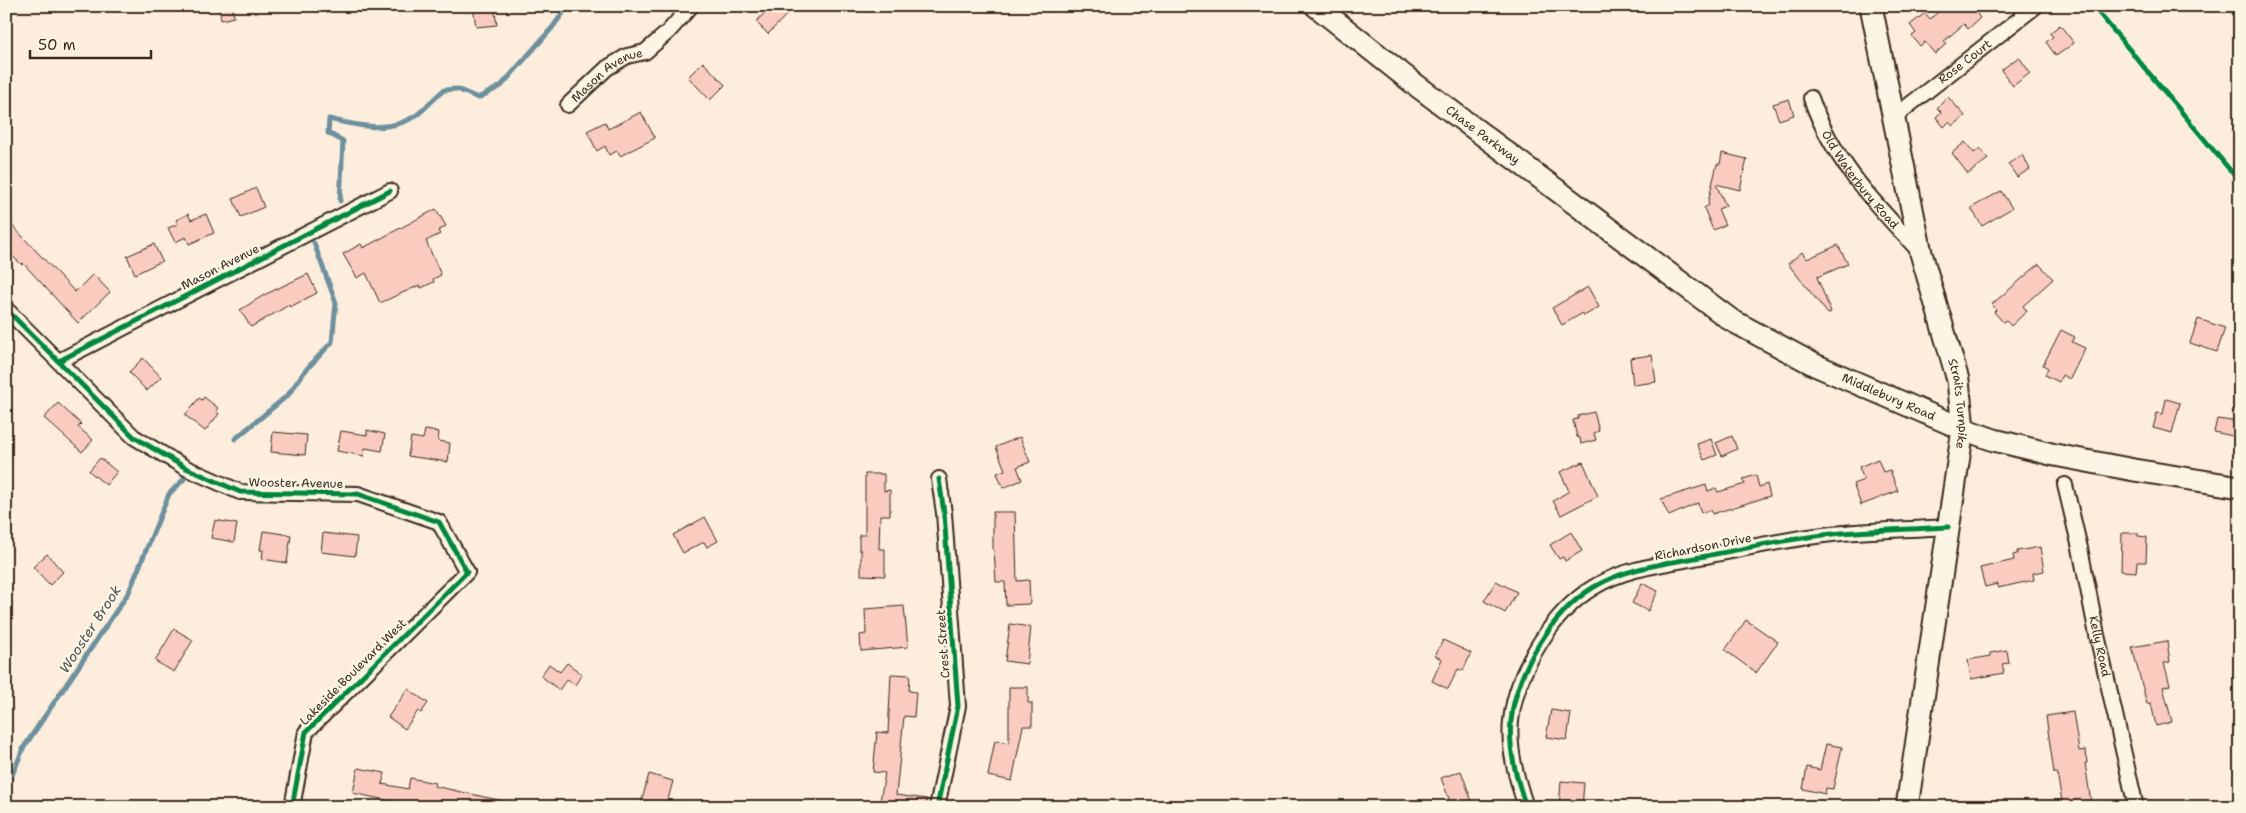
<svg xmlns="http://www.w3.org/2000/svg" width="2246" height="813" viewBox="0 0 2246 813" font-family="'Shantell Sans',sans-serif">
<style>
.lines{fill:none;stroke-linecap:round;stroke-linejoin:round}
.stream{stroke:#6e909d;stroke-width:5}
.building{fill:#facbbf;stroke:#3b2a1e}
.minor-casing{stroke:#3b2a1e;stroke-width:18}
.primary-casing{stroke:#3b2a1e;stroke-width:25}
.minor{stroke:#fcf5e5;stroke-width:14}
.primary{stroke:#fcf5e5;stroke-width:21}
.cycleway-casing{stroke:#fcf5e5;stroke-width:8}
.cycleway{stroke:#00873e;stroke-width:5}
.labels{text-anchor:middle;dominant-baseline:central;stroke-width:5;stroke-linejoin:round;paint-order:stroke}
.street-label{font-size:12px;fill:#3b2a1e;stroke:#fcf5e5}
.water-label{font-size:14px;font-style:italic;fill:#505453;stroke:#fcf5e5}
</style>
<rect width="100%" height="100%" fill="#fceddd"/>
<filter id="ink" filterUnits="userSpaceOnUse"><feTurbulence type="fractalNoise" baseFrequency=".02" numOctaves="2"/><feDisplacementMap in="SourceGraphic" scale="10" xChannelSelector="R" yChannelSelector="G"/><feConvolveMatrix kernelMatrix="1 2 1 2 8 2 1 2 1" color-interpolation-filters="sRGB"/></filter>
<g filter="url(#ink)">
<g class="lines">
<path class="stream" d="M340,201l3,-60 -15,-8 1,-14c29,7 62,15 89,-5 9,-7 17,-17 26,-24l13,-1 21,9 23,-12 51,-58 16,-22
M235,439l53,-44 17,-24 27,-29 4,-39 -22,-60
M6,789l18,-42 105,-155 40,-98 16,-16"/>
</g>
<path class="building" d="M219,6h13l2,11 -13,3z
M473,6h21l3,19 -21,2z
M771,6h24l-27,28 -12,-12z
M1945,6h40l-8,8 3,4 -12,11 -4,-5 -20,17 2,3 -11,10 -10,-12 -5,4 -8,-10 4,-3 -6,-8 15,-12 5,6z
M2060,25l14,18 -18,13 -10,-14 7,-5 -3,-4z
M2019,57l11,16 -17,13 -12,-16z
M703,62l22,23 -15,15 -22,-23z
M1948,97l17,19 -12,10 -4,-4 -5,5 -8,-10 5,-5 -4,-4z
M1789,99l5,16 -15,5 -6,-16z
M641,112l14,26 -35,18 -3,-5 -8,4 -4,-9 -8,5 -10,-20 18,-9 3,7z
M1965,142l9,11 6,-5 8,11 -20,15 -16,-21z
M1722,153l25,6 -7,31 -24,-6 10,22 -8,3 7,16 -12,5 -9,-22 5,-3 -1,-3 9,-38h3z
M2022,155l8,14 -13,8 -9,-13z
M256,188l8,19 -23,10 -8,-18z
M2001,191l11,17 -30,18 -11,-18z
M436,209l10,17 -8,5 2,3 -14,7 15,34 -8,4 1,3 -13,6 -1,-3 -40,18 -14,-30 -9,5 -14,-24 18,-10 2,4z
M188,214l3,6 15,-6 8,19 -25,11 -3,-7 -11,5 -7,-14 10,-4 -2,-4z
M6,219l69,73 18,-18 17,18 -32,31 -55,-60 -1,2 -16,-15z
M154,244l8,17 -27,13 -8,-18z
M1838,245l10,19 -31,13 14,35 -3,2 -40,-50 14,-12 5,7z
M2039,264l14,15 -30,27 4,5 -16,15 -5,-6 -3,2 -9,-10 2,-2 -5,-5z
M308,274l9,19 -27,14 -1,-2 -38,22 -11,-17 24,-15z
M1588,287l11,20 -15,9 -1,-3 -21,12 -10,-17z
M2198,319l27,9 -8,24 -27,-9z
M2061,330l14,7 -3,5 13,6 -15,31 -8,-4 -3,7 -14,-7 3,-7 -5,-3z
M1652,355l4,27 -23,3 -3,-27z
M143,358l18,19 -14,14 -18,-19z
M204,397l14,11 -2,3 3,3 -14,17 -20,-16 14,-17 3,2z
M2166,399l14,4 -8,30 -19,-5 4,-15 6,1z
M58,403l23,21 -3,3 15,13 -11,12 -38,-34z
M1594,412l5,19 -5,2 2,7 -15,4 -1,-6 -3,-1 -4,-17 5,-1v-3z
M2217,419l23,3 -3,15 -23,-5z
M367,430l18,4 -3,17 -17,-3 -1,8 -27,-5 4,-20 26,4z
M425,430l14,2 -1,9 12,2 -2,19 -40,-6 3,-19 12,2z
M273,432l34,3 -2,20 -34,-3z
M1732,436l5,13 -15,7 -6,-13z
M1020,437l10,25 -13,5 5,13 -19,8 -6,-15 8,-3 -9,-23z
M1711,439l6,16 -13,5 -7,-16z
M100,458l17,14 -11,13 -17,-14z
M1878,459l5,13 7,-2 8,21 -37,14 -8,-21 11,-4 -5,-13z
M1583,462l15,34 -37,19 -8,-14 16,-10 -9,-19z
M865,474h19v17l6,-1v25h-10l-1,34h6v27l-24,-1v-25h-2v-15h6z
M1756,475l3,12 8,-3 3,12 -58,18 -1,-4 -10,3 -3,-10 -29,13 -8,-17 45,-14 2,6 8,-3 2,4 27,-8 -2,-5z
M993,512h22l2,69 12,-1 1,24 -24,1 -1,-23h-9l-2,-32h-1z
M705,517l13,24 -11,6 -3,-5 -21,11 -10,-18z
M215,520l22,4 -3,18 -23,-4z
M263,531l28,4 -4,28 -25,-4 1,-9h-3z
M1571,532l11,19 -17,10 -2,-4 -4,2 -9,-14z
M323,533l34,4 -2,19 -34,-4z
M2122,533h16v3l9,1 -1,25h-9l-1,10 -15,-1z
M2040,547l4,24 -11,2 1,7 -36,8 -1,-4 -12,3 -5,-19 34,-8 -1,-5 4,-1v-3z
M47,554l16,18 -13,13 -17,-18z
M1496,581l21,11 -12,21 -21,-12z
M1642,583l16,8 -10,20 -16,-8z
M904,606l4,41 -47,4 -1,-16 6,-1 -1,-25z
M1746,620l32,22 -22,31 -31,-23z
M1010,624l21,3 -4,37 -22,-3z
M174,629l19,11 -19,32 -19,-11z
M1443,640l28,13 -8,18 -5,-2 -10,20 -16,-8 10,-22 -7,-3z
M2167,641l3,21 -6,1 6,22 -7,2 9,35 -16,4 -5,-23 -4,1 -15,-57z
M2007,650l2,13 -7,1 2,9 -33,6 -3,-19 22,-4v-3z
M567,663l15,11 -7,11 -8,-6 -8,11 -18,-14 8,-12 11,8z
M891,674l19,1 -1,16 7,1 -2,25 -10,-1 -8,79 31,4 -1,8h-47l6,-34 -12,-1 4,-40 11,1z
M1009,687h19v16h4v23h-9l-11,55 -24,-5 7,-36 14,3z
M408,689l20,14 -7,10 -3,-2 -13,18 -17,-12z
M1551,710l20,3 -4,27 -21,-3z
M2073,712l6,39 7,-1 1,13h-2l6,39 -28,5 -6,-34h-3l-8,-57z
M1826,744l16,3 -9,42 -7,-1 -1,6 -22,-5 4,-22 13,3z
M358,768l27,5 -3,11 26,5 2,-11 25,5 -1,3 69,15 -1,6h-84l-65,-14z
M1461,771l13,36h-22l-11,-29z
M649,774l24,7 -7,26h-26z
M1561,781l23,2 -2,24h-23z"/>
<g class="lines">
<defs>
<g id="minor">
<path id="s1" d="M1811,98c21,62 65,107 108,153"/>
<path id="s2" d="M568,105l39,-37 20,-12 18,-4 23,-20 23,-26"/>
<path id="s3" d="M1894,117l142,-111"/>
<path d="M6,309l128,128 52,31 54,24 118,2 81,28 28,50 -161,160 -14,75"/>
<path d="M59,361l331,-170"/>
<path id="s4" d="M2065,485l15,63 17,87 39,172"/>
<path d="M937,807l21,-101 -14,-193 -5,-34"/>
<path d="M1526,807c-9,-27 -18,-57 -15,-86 5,-49 41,-109 83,-134 31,-19 71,-23 106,-30 38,-7 77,-16 116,-21 43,-6 88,-6 132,-9"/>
</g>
<g id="primary">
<path id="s5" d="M1316,6l96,76 319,238 84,45 148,64 31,11 61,15 79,15 106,17"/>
<path id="s6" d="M1871,6l50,247 37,127 5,49 -56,378"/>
</g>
</defs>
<use href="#minor" class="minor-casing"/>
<use href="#primary" class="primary-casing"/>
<use href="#minor" class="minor"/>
<use href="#primary" class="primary"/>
<defs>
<path id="cycleway" d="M2093,6l147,176
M6,309l128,128 52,31 54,24 118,2 81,28 28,50 -161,160 -14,75
M59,361l331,-170
M937,807l21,-101 -14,-193 -5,-34
M1526,807c-9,-27 -18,-57 -15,-86 5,-49 41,-109 83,-134 31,-19 71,-23 106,-30 38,-7 77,-16 116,-21 43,-6 88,-6 132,-9"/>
</defs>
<use href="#cycleway" class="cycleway-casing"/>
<use href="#cycleway" class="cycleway"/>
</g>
</g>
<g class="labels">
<g class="street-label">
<text stroke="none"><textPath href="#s3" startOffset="90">Rose Court</textPath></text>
<text stroke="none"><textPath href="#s2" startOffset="50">Mason Avenue</textPath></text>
<text stroke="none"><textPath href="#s5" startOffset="211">Chase Parkway</textPath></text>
<text stroke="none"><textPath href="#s1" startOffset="96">Old Waterbury Road</textPath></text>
<text transform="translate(220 267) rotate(-27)">Mason Avenue</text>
<text stroke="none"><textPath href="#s5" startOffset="696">Middlebury Road</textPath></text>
<text stroke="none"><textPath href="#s6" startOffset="408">Straits Turnpike</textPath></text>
<text transform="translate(296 483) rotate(1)">Wooster Avenue</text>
<text transform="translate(1703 547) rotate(-11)">Richardson Drive</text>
<text transform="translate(943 644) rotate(-94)">Crest Street</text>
<text stroke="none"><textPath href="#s4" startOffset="165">Kelly Road</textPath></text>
<text transform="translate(353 672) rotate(-45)">Lakeside Boulevard West</text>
</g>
<g class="water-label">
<text transform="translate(90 629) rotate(-57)">Wooster Brook</text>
</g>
</g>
<rect width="2246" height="813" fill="none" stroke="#fcf5e5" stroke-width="25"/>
<rect x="12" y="12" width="2221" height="788" fill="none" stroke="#3b2a1e" stroke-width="2" filter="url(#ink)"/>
<path d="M30 50v8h121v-8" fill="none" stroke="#3b2a1e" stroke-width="2.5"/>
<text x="38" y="50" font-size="15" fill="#3b2a1e" stroke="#fcf5e5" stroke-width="4" paint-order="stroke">50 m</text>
</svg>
